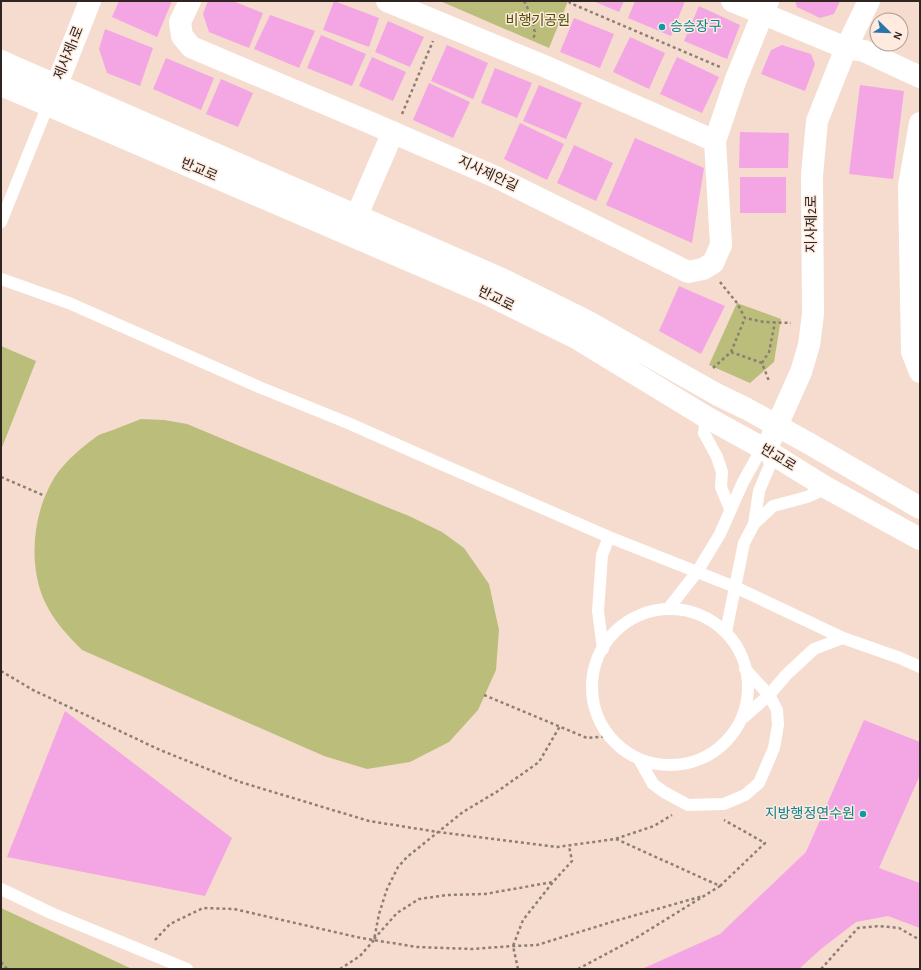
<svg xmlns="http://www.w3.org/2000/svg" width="921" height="970" viewBox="0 0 921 970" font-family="'Alegreya Sans','Noto Sans KR',sans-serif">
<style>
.green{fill:#babe7a}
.building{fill:#f3a6e3}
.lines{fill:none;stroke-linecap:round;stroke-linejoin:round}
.path{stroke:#8f7e75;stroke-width:2.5;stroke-dasharray:3 3;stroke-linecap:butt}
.service{stroke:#fff;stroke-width:12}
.minor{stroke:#fff;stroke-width:22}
.tertiary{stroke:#fff;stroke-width:22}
.culture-dot{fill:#0f9aa8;stroke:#feeadf;stroke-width:1.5}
.labels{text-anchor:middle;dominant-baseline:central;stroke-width:3;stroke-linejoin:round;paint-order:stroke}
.park-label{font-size:14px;fill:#4e5004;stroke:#feeadf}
.culture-label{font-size:14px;fill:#0d838f;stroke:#feeadf;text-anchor:start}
.street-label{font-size:14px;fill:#2e2520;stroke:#feeadf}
</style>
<rect width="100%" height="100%" fill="#f5dcce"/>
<path class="green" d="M440,1h128l-19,47z
M737,303l44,16 -7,43 -24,21 -41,-18z
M1,346l35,15 -35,89z
M141,419l23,1 23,4 202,84 20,8 33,16 22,16 25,36 10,46 -3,40 -18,40 -29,32 -39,20 -43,7 -43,-13 -242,-106c-15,-15 -29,-30 -38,-50 -16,-37 -11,-86 9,-120 8,-15 32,-36 46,-45 4,-2 9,-3 14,-5 9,-4 19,-7 28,-11z
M1,908l131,61h-131z"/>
<path class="building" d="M119,1h53l-15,36 -45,-20z
M208,1h25l30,12 -14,35 -40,-16 -6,-18z
M334,1l45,17 -10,29 -46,-17z
M593,1h31l-5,11z
M635,1h50l-14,35 -43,-18z
M795,1h45l-6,13 -14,4 -23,-11z
M699,6l41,19 -13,34 -43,-18z
M270,15l45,16 -16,37 -45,-19z
M574,18l40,16 -14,34 -40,-16z
M388,21l36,16 -14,30 -35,-15z
M105,29l48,19 -13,38 -33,-13 -8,-24z
M321,35l45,19 -14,32 -45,-18z
M630,37l35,16 -16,36 -36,-17z
M447,45l41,18 -15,36 -42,-18z
M782,45l29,9 4,10 -10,27 -44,-17 10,-24z
M372,57l34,15 -13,29 -34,-15z
M677,57l42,20 -17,36 -42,-19z
M166,58l48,20 -13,32 -48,-21z
M495,68l37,15 -15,35 -36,-15z
M221,79l32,14 -15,34 -32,-13z
M429,83l41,19 -17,36 -40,-18z
M539,85l43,18 -16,36 -43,-18z
M860,85l44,6 -11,88 -44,-5z
M520,123l44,21 -17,36 -43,-21z
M740,132l49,1 -1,35h-49z
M635,138l69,30 -12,75 -86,-38z
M574,145l39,18 -17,38 -39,-18z
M740,177h46v36h-46z
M679,286l46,20 -24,48 -42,-23z
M65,711l167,127 -27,58 -198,-39z
M864,720l56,22v33l-41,93 41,15v45l-32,-12 -32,6 -35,27 -22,20h-157l78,-35 86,-82z"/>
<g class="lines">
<path class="path" d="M524,1l7,14 4,18 -2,7
M569,1l1,2 150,64
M402,114l31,-73
M720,282l17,21 8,15 19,4 27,1
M731,352l31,11 7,18
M762,363l7,-11 6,-30
M713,368l18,-16 14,-34
M1,477l44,19
M1,671l32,19 127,60 80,32 129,39 69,11 119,15 58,-8 39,-13 18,-11
M484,695l103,43 22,-2
M616,839l104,47 45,-43 -41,-23
M374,939l23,-26 22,-14 28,-4 38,-1 68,-12
M155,940l15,-16 33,-16 31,1 127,29 56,9 55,2 41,-3 24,-1 78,-24 88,-25
M1,962l6,7
M340,969l20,-13 14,-16 5,-26 8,-25 11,-22 9,-10 56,-45 35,-21 41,-29 21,-36
M518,969l-5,-23 10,-26 30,-38 19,-21 -3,-15
M578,969l58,-31 84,-52
M821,969l37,-41 21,-2 20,2 21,12"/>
<path class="service" d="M1,222l47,-117
M1,279l68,24 190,84 89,36 86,38 175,76 126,50 108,51 57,20 20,9
M706,417l-2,16 13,24 5,15 -1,15 9,22
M754,524l19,-18 34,-9 20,-9
M668,609l29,-37 23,-38 23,-52 14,-25 9,-7 4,15 -11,26 -5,33 -10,19 -18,89
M592 687a78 78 0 1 1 156 0a78 78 0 1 1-156 0Z
M603,649l-5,-38 4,-56 7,-18
M743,718l26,-23 17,-20 28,-26 29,-11
M639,759l14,25 11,8 24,13 36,-1 21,-9 14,-12 15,-35 4,-23 -1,-15 -8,-15 -24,-26
M1,889l50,24 136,56"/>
<path class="minor" d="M190,1l-10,21 2,14 9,11 180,76 127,55 190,94 15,-3 10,-6 8,-18 -6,-104 21,-62 32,-78
M387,1l157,65 171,75
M732,1l114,47 18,3 56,26
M50,102l40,-101
M920,123l-11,63 3,166 8,20
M357,215l36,-83
M766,450l35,-78 8,-27 4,-31 -1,-139 5,-54 29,-73 23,-47"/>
<path class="tertiary" d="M1,61c29,14 59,25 88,38l413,180 85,42 131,74 29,14 63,35 110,64
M1,85l486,209 91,45 128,78 60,33 61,38 93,51"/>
</g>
<g class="culture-dot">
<circle cx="662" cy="27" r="4"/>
<circle cx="863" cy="814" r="4"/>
</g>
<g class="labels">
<g class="park-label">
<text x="538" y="21">비행기공원</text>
</g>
<g class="culture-label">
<text x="670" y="27">승승장구</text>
<text x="855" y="814" text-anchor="end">지방행정연수원</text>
</g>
<g class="street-label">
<text transform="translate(69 53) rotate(-68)">제사제1로</text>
<text transform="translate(199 170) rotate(23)">반교로</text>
<text transform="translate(488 174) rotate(25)">지사제안길</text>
<text transform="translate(812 224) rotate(-90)">지사제2로</text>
<text transform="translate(496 299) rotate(26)">반교로</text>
<text transform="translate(778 458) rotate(31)">반교로</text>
</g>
</g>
<rect width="921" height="970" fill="none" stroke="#2e2520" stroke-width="4"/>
<g transform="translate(889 32) rotate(113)"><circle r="19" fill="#feeadf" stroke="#ab9b93"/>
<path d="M0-3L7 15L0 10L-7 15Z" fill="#2875a8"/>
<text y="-6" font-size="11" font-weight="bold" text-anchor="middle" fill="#2e2520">N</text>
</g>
</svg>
